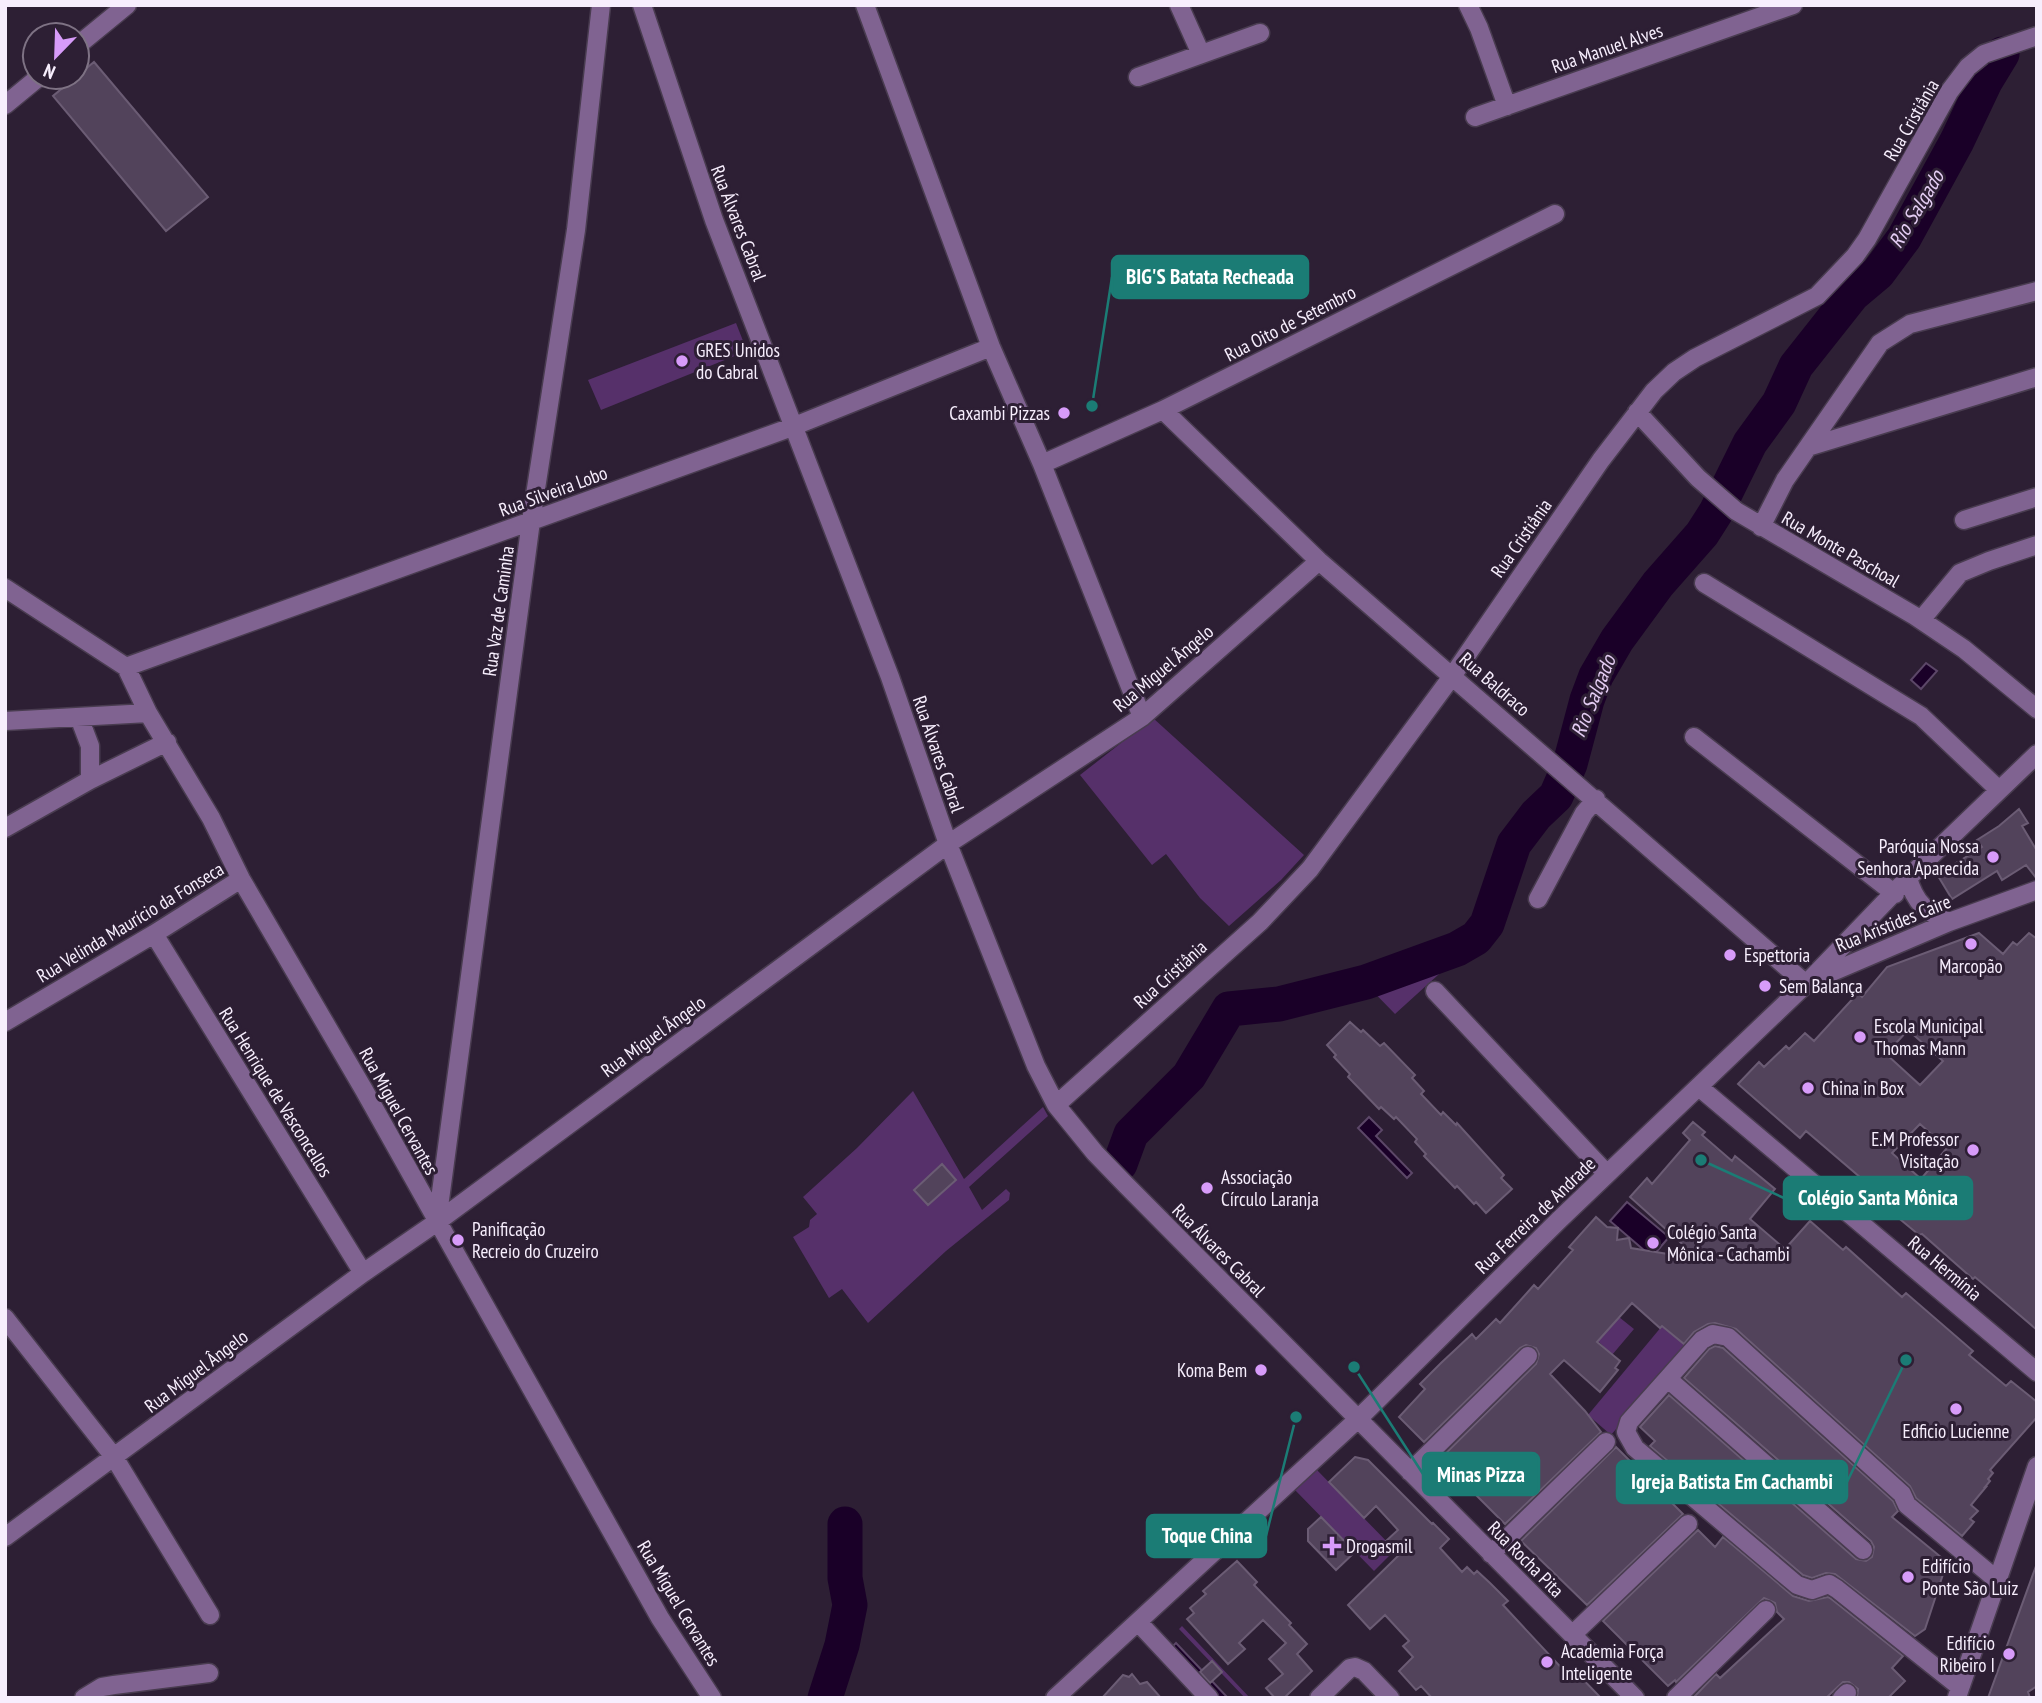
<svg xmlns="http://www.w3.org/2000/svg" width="2042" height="1703" viewBox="0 0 2042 1703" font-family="'PT Sans Narrow',sans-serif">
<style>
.green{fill:#56306a}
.water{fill:#1a0028;stroke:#5c4768;stroke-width:2}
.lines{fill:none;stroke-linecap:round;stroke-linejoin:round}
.river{stroke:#1a0028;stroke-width:35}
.building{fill:#52435b;stroke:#6b5c74;stroke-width:2;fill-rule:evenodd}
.minor-casing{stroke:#493c50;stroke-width:21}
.minor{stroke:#806391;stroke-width:18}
.poi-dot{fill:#d79bf9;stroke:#2d1f34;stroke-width:2.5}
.labels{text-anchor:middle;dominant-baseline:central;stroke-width:6;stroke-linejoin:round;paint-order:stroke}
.street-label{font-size:19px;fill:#f7eefd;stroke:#2d1f34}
.poi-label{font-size:19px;fill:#f7eefd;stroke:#2d1f34;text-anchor:start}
.water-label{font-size:21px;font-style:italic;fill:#e4cdf3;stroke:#2d1f34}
.leader{fill:none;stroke:#1b7c75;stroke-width:2.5}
.callout-dot{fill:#1b7c75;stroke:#2d1f34;stroke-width:2.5}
.callout{fill:#1b7c75;stroke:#1b7c75;stroke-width:2.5}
.callout-label{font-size:21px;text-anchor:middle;font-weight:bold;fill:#fff}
</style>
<rect width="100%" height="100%" fill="#2d1f34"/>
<path class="green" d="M736,323l11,28 -146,59 -13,-30z
M1153,718l151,137 -23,25 -52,46 -29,-28 -34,-44 -14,11 -72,-90z
M1553,784l8,8c-12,18 -23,27 -32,44l-5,-2 -10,17 4,4 -21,58 9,9 -43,36 -3,-3 -65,59 -37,-38 21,-6 35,-20 6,4c17,-7 52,-16 62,-31 3,-4 4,-11 6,-16l-6,-5 16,-33 5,-23 2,1 6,-11 29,-30 -2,-3z
M913,1091l51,88 79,-72 5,9 -79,71 13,23 24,-21 4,4 -1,7 -63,51 -78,72 -26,-34 -13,9 -36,-61 16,-10 1,-7 7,-6 -14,-17 54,-49z
M1619,1317l15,12 -22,26 -14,-14z
M1662,1326l24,20 -75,89 -23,-20z
M1316,1469l79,81 -21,21 -79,-81z
M1182,1626l68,72h-5l-66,-69z"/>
<path class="water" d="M1926,663l11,8 -16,18 -10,-9z
M1369,1117l13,13 -6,6 36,37 -5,5 -49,-50z
M1627,1202l42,35 -17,20 -42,-36z
M1176,1643l52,55h-8l-48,-51z"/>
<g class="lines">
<path class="river" d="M1120,1164l11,-30 58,-58 40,-67 50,-5 87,-22 91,-33 19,-11 11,-14 27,-80 22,-29 20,-19 14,-32 17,-64 9,-24 21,-36 41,-56 44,-50 14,-22 34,-69 29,-40 17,-37 57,-72 25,-21 26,-35 53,-97 28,-59 17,-28
M825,1698l17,-53 8,-40 -5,-27v-54"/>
</g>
<path class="building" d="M94,62l114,135 -42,34 -113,-135z
M2019,809l9,14 -6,3 15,25v28l-11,-14 -24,15 -5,-9 -45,28 -14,-23 6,-3 -1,-2 39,-24 -5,-7 22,-14z
M1979,933l24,21 10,-12 4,3 12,-12 8,6v391l-62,-53 -2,2 -51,-45 -3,1 -24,-20 1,-7 -90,-77 -6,7 -62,-54 21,-22 5,5 22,-21 3,3 16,-16 9,8 44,-48 4,4 25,-30zM1908,1030l35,31 -23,24 -34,-31zM1920,1124l27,24 -26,31 -29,-26z
M1350,1022l11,10 2,-2 17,16 4,-3 31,32 -3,3 12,13 -3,3 20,21 2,-3 13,13 1,-2 47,52 -3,3 11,11 -26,24 -10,-11 -2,2 -17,-18 -2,2 -31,-32 2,-2 -11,-12 2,-3 -21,-22 -2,2 -13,-12 -2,2 -31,-32 2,-3 -16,-17 2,-2 -9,-10z
M1693,1122l12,10 -3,3 30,26 3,-5 40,33 -25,30 35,30 25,-28 33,29 3,-3 56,50 4,-4 67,58 -4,4 37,31 5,-5 26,21v15l-47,53 3,3 -5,6 2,2 -5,6h1l-15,18 7,6 -8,8 4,3 -12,14 -46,-38 -6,-12 -174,-157 -21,-6 -7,1 -14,8 -10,12 -22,-18 -2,2 -28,-25 -35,39 23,19 -5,7 3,2 -18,22 -36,-32 -14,14 35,37 16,21 -96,92 -65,-65 96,-95 3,-10 -3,-6 -10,-3 -6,3 -96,94 -25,-25 26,-28 -5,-5 21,-21 31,-29 4,5 20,-20 4,4 34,-38 4,4 35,-39 -4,-3 27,-30 11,10 11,1 -1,12 12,-2 2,10 68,11 -69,-62 17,-19 5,6 38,-44 -7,-7z
M942,1164l14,16 -28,25 -14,-15z
M1715,1346l8,2 170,153 5,10 -6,6 55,45 -22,67 -10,7 -80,-62 -9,-1 -14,5 -9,-3 -153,-129 5,-5 -15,-14 29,-32 187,164 10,2 6,-4 2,-10 -3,-6 -187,-163 25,-29z
M1616,1447l67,67 -96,91 -66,-64z
M1355,1457l13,3 64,64 1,-1 16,16 -9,9 22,24 5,-5 7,7 3,-3 13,12 18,18 -5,4 65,70 5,-6 28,29h-169l-11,-12 -5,4 -17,-19 14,-14 -10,-11 6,-5 -24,-26 -15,14 -22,-24 52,-51 -14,-13 12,-11 -22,-24 -12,12 -35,-36z
M1321,1517l34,35 -19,18 -28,-29v-12z
M1698,1530l17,17 8,-10 70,59 16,5 19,-4 2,1 73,58 -11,12 13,13 -17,17h-31l1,-9 -9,-7h-6l-17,16h-133l23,-24 4,4 64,-59 -7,-7 -2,-9 -11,-5 -88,84 -1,-2 -7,6 -65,-65z
M1237,1561l20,21 -3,3 37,38 -2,2 18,19 -10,10 15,17 -28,27h-9l-9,-10 17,-14 -14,-15 17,-16 -23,-23 -24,23 6,6 -17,15 -41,-45 7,-6 -4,-5 16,-14 -3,-3z
M2036,1566l1,120 -9,6 2,6h-42z
M1212,1661l10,11 -12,11 -10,-11z
M1132,1674l8,10 7,-2 14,16h-59l21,-23 6,2z"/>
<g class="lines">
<defs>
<path id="minor" d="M642,5l72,215 176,457 58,167 88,222 20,39 39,48 31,32 509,513
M865,5l126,342 51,117 100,253
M1179,5l22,49
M1468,5l11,23 28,78
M77,46l50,-41
M1138,77l122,-44
M5,105l34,-28
M1475,117l318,-112
M1163,410l156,151 487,423
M1637,412l61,66 38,33 179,105 49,33 73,60
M1808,447l229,-70
M1042,464l121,-54 392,-196
M1964,520l73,-23
M1761,527l24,-47 95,-137 30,-19 127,-33
M1704,583l217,133 78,74
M5,588l121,79 22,46 63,105 30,61 123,211 296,528 52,80
M1921,620l39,-47 29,-12 48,-16
M126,667l666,-240 199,-80
M79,717l11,29v34
M5,721l143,-8
M1694,737l201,157
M5,828l85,-48 77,-38
M1908,878c7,25 18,34 41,44
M1538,899l46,-86 12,-14
M154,934l209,339
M1818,978l131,-56 88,-32
M1435,991l172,183
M5,1022l149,-88 87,-55
M1699,1087l338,285
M1056,1105l204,-183 50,-53 143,-194 148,-215 53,-69 20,-19 21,-14 122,-62 38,-40 12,-17 82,-147 19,-25 16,-13 53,-18
M437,1222l94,-701 45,-291 25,-225
M5,1318l109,139 96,158
M1668,1379l195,171
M1410,1472l118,-116
M5,1537l358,-264 74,-51 511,-378 194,-127 177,-156
M1491,1554l115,-112
M1138,1622l71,76
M1572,1635l116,-111
M1960,1687l-123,-98 -8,-5 -17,6 -15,-5 -162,-137 -9,-16 3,-10 73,-82 11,-6 15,3 174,157 5,11 90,75
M1957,1697l80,-231
M84,1698l18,-11 12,-2 95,-12
M1055,1698l302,-278 202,-200 247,-236 102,-106 129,-124
M1319,1698l31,-30 5,-1 9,4 26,27
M1676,1698l90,-88
M1842,1698l5,-5"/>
</defs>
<use href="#minor" class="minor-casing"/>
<use href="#minor" class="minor"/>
</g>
<g class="poi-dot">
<circle cx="682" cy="361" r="7"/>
<circle cx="1064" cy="413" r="7"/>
<circle cx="1993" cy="857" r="7"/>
<circle cx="1971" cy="944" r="7"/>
<circle cx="1730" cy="955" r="7"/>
<circle cx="1765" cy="986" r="7"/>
<circle cx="1860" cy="1037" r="7"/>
<circle cx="1808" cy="1088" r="7"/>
<circle cx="1973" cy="1150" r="7"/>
<circle cx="1207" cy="1188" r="7"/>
<circle cx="458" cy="1240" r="7"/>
<circle cx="1653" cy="1243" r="7"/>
<circle cx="1261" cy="1370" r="7"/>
<circle cx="1956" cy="1409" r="7"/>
<path d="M1328.5 1535.5h7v7h7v7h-7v7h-7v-7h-7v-7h7z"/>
<circle cx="1908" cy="1577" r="7"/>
<circle cx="2009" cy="1654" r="7"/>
<circle cx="1547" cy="1662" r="7"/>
</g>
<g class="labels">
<g class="street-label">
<text transform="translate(1607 48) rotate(-19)">Rua Manuel Alves</text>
<text transform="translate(1911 120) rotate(-60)">Rua Cristiânia</text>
<text transform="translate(739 223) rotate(69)">Rua Álvares Cabral</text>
<text transform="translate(1290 323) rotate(-27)">Rua Oito de Setembro</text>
<text transform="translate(553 491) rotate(-20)">Rua Silveira Lobo</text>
<text transform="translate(1521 538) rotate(-55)">Rua Cristiânia</text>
<text transform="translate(1841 549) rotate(30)">Rua Monte Paschoal</text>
<text transform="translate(498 611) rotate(-82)">Rua Vaz de Caminha</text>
<text transform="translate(1163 668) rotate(-40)">Rua Miguel Ângelo</text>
<text transform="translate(1495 684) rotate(41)">Rua Baldraco</text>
<text transform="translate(939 754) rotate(71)">Rua Álvares Cabral</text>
<text transform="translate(130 922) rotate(-31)">Rua Velinda Maurício da Fonseca</text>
<text transform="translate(1893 923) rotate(-22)">Rua Aristides Caire</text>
<text transform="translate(1170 974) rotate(-42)">Rua Cristiânia</text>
<text transform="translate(653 1036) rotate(-36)">Rua Miguel Ângelo</text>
<text transform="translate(276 1092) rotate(58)">Rua Henrique de Vasconcellos</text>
<text transform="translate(399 1111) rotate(61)">Rua Miguel Cervantes</text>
<text transform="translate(1535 1215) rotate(-44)">Rua Ferreira de Andrade</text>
<text transform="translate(1219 1250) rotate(45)">Rua Álvares Cabral</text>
<text transform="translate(1945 1268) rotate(40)">Rua Hermínia</text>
<text transform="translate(196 1371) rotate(-37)">Rua Miguel Ângelo</text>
<text transform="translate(1526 1559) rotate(45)">Rua Rocha Pita</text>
<text transform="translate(679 1603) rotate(59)">Rua Miguel Cervantes</text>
</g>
<g class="poi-label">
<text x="696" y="350">GRES Unidos<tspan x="696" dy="22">do Cabral</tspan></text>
<text x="1050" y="413" text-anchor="end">Caxambi Pizzas</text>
<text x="1979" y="846" text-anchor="end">Paróquia Nossa<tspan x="1979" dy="22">Senhora Aparecida</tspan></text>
<text x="1744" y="955">Espettoria</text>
<text x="1971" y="966" text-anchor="middle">Marcopão</text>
<text x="1779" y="986">Sem Balança</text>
<text x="1874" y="1026">Escola Municipal<tspan x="1874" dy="22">Thomas Mann</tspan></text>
<text x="1822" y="1088">China in Box</text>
<text x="1959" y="1139" text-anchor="end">E.M Professor<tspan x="1959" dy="22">Visitação</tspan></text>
<text x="1221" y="1177">Associação<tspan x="1221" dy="22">Círculo Laranja</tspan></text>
<text x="472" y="1229">Panificação<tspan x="472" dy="22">Recreio do Cruzeiro</tspan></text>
<text x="1667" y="1232">Colégio Santa<tspan x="1667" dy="22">Mônica - Cachambi</tspan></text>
<text x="1247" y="1370" text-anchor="end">Koma Bem</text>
<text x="1956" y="1431" text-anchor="middle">Edficio Lucienne</text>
<text x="1346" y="1546">Drogasmil</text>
<text x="1922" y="1566">Edifício<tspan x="1922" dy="22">Ponte São Luiz</tspan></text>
<text x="1995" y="1643" text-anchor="end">Edifício<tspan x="1995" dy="22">Ribeiro I</tspan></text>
<text x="1561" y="1651">Academia Força<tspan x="1561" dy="22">Inteligente</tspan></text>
</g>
<g class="water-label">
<text transform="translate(1916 209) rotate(-59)">Rio Salgado</text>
<text transform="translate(1593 696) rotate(-68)">Rio Salgado</text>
</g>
</g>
<path class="leader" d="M1092 406L1112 277M1701 1160L1784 1198M1354 1367L1423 1474M1906 1360L1847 1482M1296 1417L1266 1536"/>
<g class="callout-dot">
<circle cx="1092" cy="406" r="7"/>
<circle cx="1701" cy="1160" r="7"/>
<circle cx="1354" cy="1367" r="7"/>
<circle cx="1906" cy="1360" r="7"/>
<circle cx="1296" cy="1417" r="7"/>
</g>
<g class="callout">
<rect x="1112" y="256" width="196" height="42" rx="7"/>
<rect x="1784" y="1177" width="188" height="42" rx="7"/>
<rect x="1423" y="1453" width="116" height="42" rx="7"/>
<rect x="1617" y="1461" width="230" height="42" rx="7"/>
<rect x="1147" y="1515" width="119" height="42" rx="7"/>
</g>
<g class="callout-label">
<text x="1210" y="284">BIG'S Batata Recheada</text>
<text x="1878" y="1205">Colégio Santa Mônica</text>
<text x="1481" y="1482">Minas Pizza</text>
<text x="1732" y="1489">Igreja Batista Em Cachambi</text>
<text x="1207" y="1543">Toque China</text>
</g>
<rect width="2042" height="1703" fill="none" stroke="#f7eefd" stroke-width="14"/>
<g transform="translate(56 56) rotate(203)"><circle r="33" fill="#2d1f34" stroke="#7e7284" stroke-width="2"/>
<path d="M0-5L12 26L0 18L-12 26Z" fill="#d79bf9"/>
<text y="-10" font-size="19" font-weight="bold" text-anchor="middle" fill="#f7eefd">N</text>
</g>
</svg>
